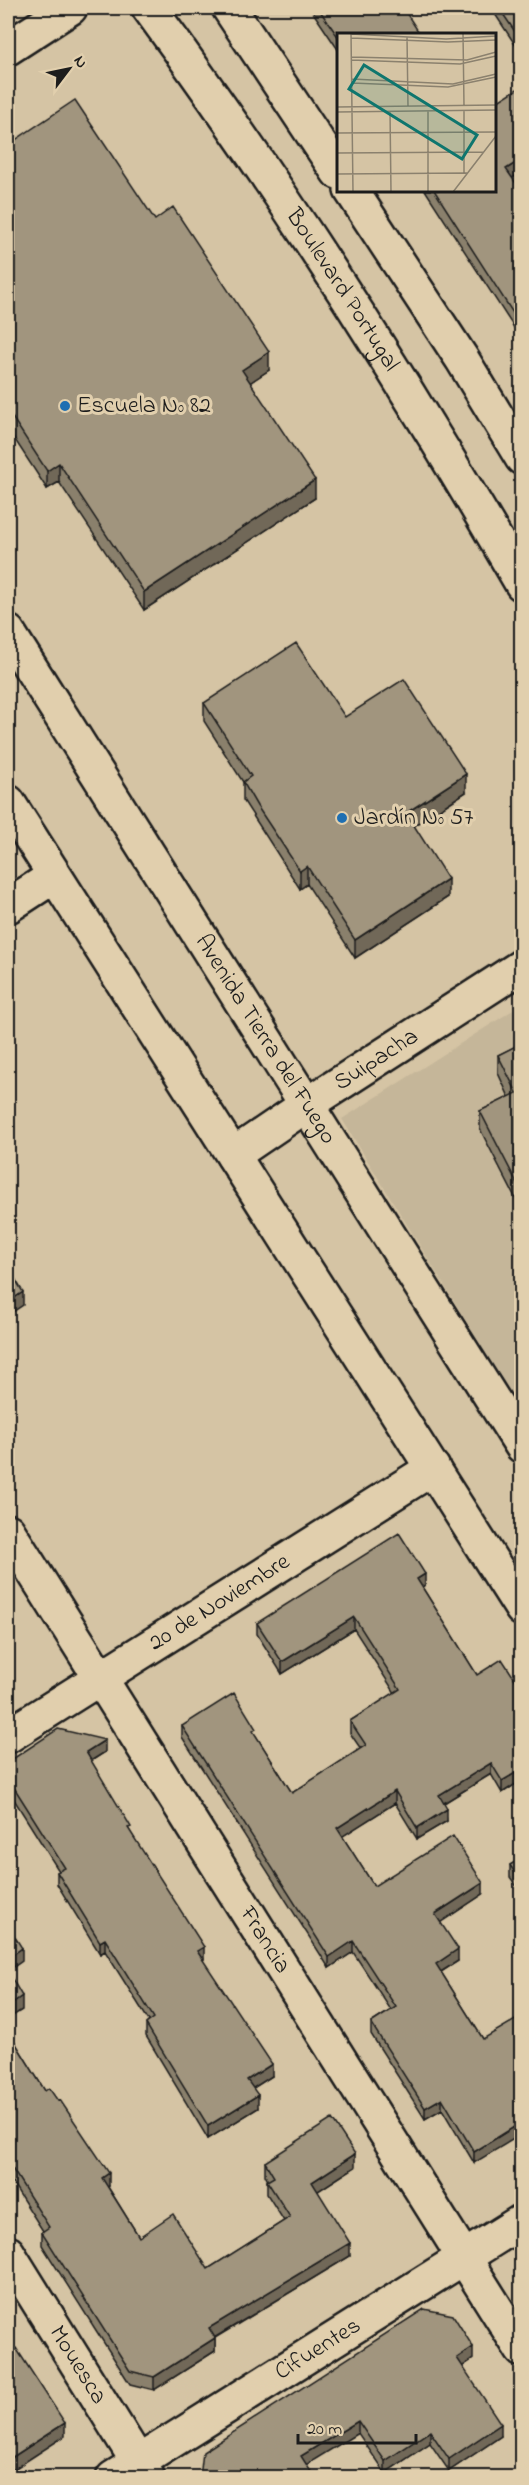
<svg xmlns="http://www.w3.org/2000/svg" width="529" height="2485" viewBox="0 0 529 2485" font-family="'Indie Flower',sans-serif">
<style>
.built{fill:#c5b699}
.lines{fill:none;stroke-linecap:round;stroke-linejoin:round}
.minor-casing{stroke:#1c1c1c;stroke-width:38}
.minor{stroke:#e1cfad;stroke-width:33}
.wall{fill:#8a806c;stroke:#1c1c1c;stroke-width:1.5}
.shaded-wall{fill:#716858;stroke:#1c1c1c;stroke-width:1.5}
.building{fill:#a1957e;stroke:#1c1c1c;stroke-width:1.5}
.poi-dot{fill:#1f6fb2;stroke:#e1cfad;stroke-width:2}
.labels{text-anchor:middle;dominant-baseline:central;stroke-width:6;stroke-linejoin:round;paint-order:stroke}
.street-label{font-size:24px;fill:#1c1c1c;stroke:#e1cfad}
.poi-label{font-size:24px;fill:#1c1c1c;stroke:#e1cfad;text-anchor:start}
.inset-road{fill:none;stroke:#8b816e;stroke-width:1.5}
.view{fill:#0f766e;fill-opacity:0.15;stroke:#0f766e;stroke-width:3}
.inset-edge{fill:none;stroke:#1c1c1c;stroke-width:3}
</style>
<rect width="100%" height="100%" fill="#d5c4a4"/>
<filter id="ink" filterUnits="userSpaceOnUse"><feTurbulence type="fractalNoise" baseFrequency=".0167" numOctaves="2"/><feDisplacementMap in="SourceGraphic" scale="12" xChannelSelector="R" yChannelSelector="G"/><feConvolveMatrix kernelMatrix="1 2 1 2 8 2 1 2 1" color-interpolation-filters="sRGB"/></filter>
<g filter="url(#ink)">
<path class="built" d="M521,1005v405l-179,-291z"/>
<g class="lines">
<defs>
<g id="minor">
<path id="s1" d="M149,8c135,184 258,377 373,576"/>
<path d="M229,8l109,164"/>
<path d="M8,48l62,-40"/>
<path d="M351,190l111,169 60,99"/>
<path id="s2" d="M8,632l514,814"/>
<path d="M8,802l514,807"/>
<path d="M8,906l46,-30"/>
<path id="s3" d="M233,1155l72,-49 217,-140"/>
<path id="s4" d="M8,1531l514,819"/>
<path id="s5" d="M8,1736l425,-268"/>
<path id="s6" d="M8,2253l140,225"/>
<path id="s7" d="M113,2478l409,-257"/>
</g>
</defs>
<use href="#minor" class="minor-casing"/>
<use href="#minor" class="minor"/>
</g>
<path class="wall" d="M310,8h93l-64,26v17z
M491,8h31v47z
M522,86v86l-10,6 10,14v148l-97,-150h70z
M8,145l147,75 114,150 -19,12 65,116 -171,112 -85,-128 -12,7 -39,-60z
M204,703l141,14 121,75 -52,34 34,71 -93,61 -48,-74 -7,5 -57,-89v-18l-39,-61z
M522,1043v164h-2l-40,-78v-18l29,-14 -11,-24v-18z
M425,1585l-3,2 55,88 45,15v90l-20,13 -11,-19 -47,29 3,18 -30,18 -22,-36 -53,33 32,50 109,8 -43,28 18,39 -17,11 42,67 -9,124 -32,-54 -17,10 -54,-85v-11l20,-13 -38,-58 -24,16 -147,-231v-11l74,10 36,57 69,-44 -11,-16v-12l45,-28 -41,-64 -72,45 -25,-40v-11z
M105,1752l-14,9 40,72 73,126 -2,1 70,116 -19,12 5,20 -50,31 -62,-103v-12l3,-3 -44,-70 -5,3 -43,-70v-12l2,-1 -51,-81v-28z
M522,1858v36l-12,-17v-12z
M8,2031l37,60 64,95 -1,1 31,50 69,32 76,-48 -17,-27v-13h1l-3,-6v-13l90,5 -38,24 33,65 -135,82v13l-61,39 -24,-6 -88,-139v-13l1,-1 -35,-55z
M473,2359l-11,7 39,70 -52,35 -19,-28 -45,30 -27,-40 -158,45z"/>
<path class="shaded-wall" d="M522,159v13l-16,10v-13z
M269,352v18l-27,18v-18z
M59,463v19l-12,7v-18z
M315,480v18l-171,112v-18z
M466,774v18l-60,39v-18z
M307,866v18l-7,5v-18z
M448,879v18l-93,61v-18z
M520,1189h2v18h-2z
M23,1292v13l-15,10v-13z
M425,1574v11l-8,5v-11z
M354,1617v12l-72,45v-12z
M105,1740v12l-19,12v-12z
M491,1763v11l-52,32v-11z
M522,1769v11l-20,13v-12z
M395,1791v12l-58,37v-12z
M447,1809v12l-30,18v-11z
M483,1883v11l-48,32v-12z
M105,1939v12l-5,3v-12z
M353,1941v11l-24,16v-11z
M204,1947v12l-7,4v-12z
M22,1948v13l-14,10v-13z
M458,1949v12l-22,14v-11z
M22,1996v14l-14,9v-13z
M272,2064v12l-25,16v-12z
M258,2095v13l-50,31v-13z
M442,2098v11l-17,10v-11z
M522,2122v12l-48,29v-11z
M355,2154v13l-43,28v-13z
M109,2173v13l-7,5v-13z
M350,2243v13l-141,85v-13z
M215,2338v13l-61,39v-13z
M473,2347v12l-16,11v-12z
M358,2421v12l-57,35v-12z
M65,2423v13l-57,37v-13z
M501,2424v12l-52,35v-12z
M430,2431v12l-45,30v-12z"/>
<path class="building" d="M318,8h85l17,26h-81v4z
M499,8h23v34z
M522,86v73l-16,10 16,23v135l-88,-137h61v-87z
M75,100l80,120 18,-13 96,145 -27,18 73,110 -171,112 -85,-129 -12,8 -39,-60v-266z
M296,643l49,74 59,-38 62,95 -60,39 42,66 -93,61 -48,-74 -7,5 -43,-65 -14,-24 8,-6 -47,-73z
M522,1043v146h-2l-40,-78 37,-18 -19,-38z
M8,1267l15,25 -15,10z
M399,1533l26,41 -8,5 60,96 25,-16 20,31v79l-20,12 -11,-18 -52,32 8,14 -30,19 -22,-37 -58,37 37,58 79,-50 30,47 -48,31 23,35 -22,15 47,75 39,-23v106l-48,30 -32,-54 -17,10 -54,-85 25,-16 -43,-66 -24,16 -147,-231 52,-33 22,36 -3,2 39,62 74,-48 -16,-24 50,-32 -46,-72 -72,45 -25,-39z
M58,1729l47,11 -19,12 45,75 -3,1 76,119 -7,4 75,113 -25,16 11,15 -50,31 -62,-102 8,-6 -49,-79 -5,3 -43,-70 8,-4 -57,-90v-16z
M522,1858v25l-12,-18z
M8,1926l14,22 -14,10z
M8,1972l14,24 -14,10z
M8,2031l37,60 4,-3 9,13 2,-1 49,73 -7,5 37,59 34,-23 35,55 82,-52 -23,-36 7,-4 -9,-15 67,-43 23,35 -43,28 38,61 -141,85 6,10 -61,39 -24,-6 -88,-139 7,-5 -41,-65z
M424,2309l29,6 20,32 -16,11 44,66 -52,35 -19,-28 -45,30 -27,-40 -57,35 14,22h-115l3,-26z
M16,2348l49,75 -57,37v-107z"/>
</g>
<g class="poi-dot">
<circle cx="65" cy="406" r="6"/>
<circle cx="342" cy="818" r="6"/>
</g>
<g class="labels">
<g class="street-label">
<text stroke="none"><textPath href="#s1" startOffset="342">Boulevard Portugal</textPath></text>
<text stroke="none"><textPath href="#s2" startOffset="482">Avenida Tierra del Fuego</textPath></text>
<text stroke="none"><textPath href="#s3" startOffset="172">Suipacha</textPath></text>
<text stroke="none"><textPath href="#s5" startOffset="250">20 de Noviembre</textPath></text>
<text stroke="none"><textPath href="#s4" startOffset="483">Francia</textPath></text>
<text stroke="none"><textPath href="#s7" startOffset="242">Cifuentes</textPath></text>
<text stroke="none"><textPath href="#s6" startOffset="132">Mouesca</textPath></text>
</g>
<g class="poi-label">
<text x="77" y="406">Escuela Nº 82</text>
<text x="354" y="818">Jardín Nº 57</text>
</g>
</g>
<g transform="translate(337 33)">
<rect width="159" height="159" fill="#d5c4a4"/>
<path class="inset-road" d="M14,0l2,159M126,0l1,73M14,1l95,5 50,-3M70,4l1,70M14,5l97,4 48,-2M14,24l116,3 29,-8M14,27l109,4 36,-8M15,46l101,5 43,-10M15,50l96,4 48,-10M0,74l159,-2M53,78l1,81M91,78v81M127,78v62M0,79l159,-2M0,100l159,-1M0,120l147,-1M0,141l130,-1M116,159l43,-56"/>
<path class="view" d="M27,32l113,70 -15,24 -113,-70z"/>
<rect width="159" height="159" class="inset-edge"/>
</g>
<rect width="529" height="2485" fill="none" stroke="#e1cfad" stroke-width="30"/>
<rect x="15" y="15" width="499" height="2455" fill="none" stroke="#1c1c1c" stroke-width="2" filter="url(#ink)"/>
<g transform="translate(69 69) rotate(58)" stroke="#e1cfad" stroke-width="4.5" paint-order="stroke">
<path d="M0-4.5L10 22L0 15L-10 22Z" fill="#1c1c1c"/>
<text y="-9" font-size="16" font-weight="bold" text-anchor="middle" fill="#1c1c1c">N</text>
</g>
<path d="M298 2434v9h118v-9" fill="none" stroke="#1c1c1c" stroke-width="3"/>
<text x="307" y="2434" font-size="18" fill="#1c1c1c" stroke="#e1cfad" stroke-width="4.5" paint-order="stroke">20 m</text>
</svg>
